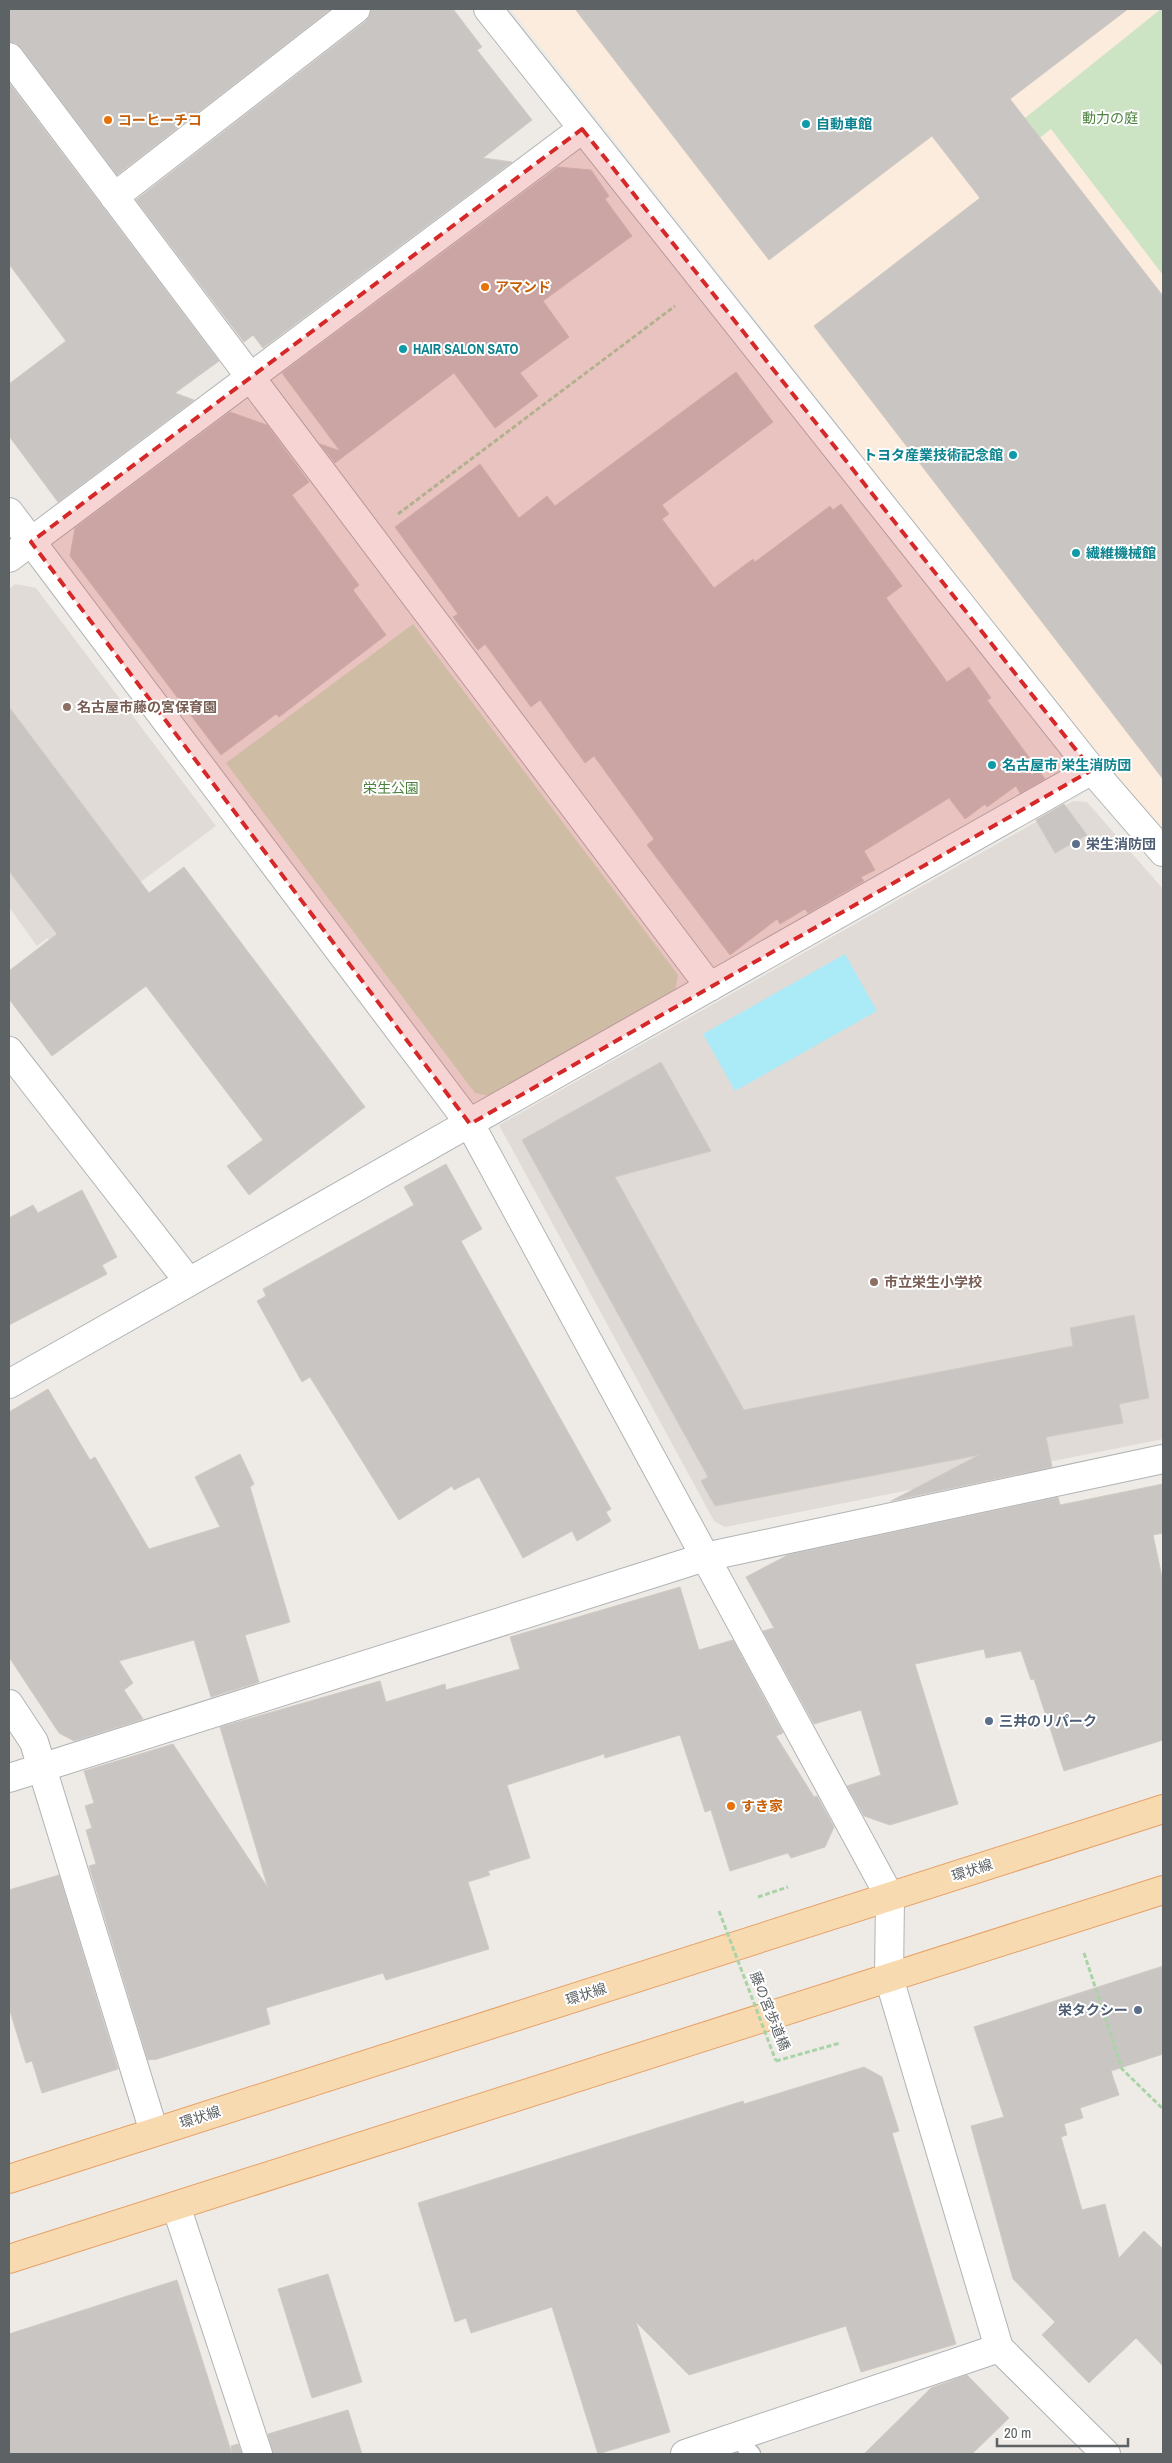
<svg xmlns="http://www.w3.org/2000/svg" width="1172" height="2463" viewBox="0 0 1172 2463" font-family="'Archivo Narrow','Noto Sans JP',sans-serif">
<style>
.commercial{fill:#fbecdd}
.education{fill:#e0dbd6}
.green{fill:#cce3c4}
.water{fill:#abeaf7}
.building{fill:#c9c5c2;stroke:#d2cac4}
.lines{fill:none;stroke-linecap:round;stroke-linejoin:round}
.service-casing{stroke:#b0b4b6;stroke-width:19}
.minor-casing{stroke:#b0b4b6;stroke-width:30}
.primary-casing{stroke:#e5a167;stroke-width:30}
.path{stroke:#a8d4a8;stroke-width:3;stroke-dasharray:5 2.5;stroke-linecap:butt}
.service{stroke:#fff;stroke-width:16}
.minor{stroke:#fff;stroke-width:28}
.primary{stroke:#f8dab0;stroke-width:28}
.path-bridge{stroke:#a8d4a8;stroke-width:3;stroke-dasharray:5 2.5;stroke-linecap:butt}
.marked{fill:#d62828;fill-opacity:0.2;stroke:#d62828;stroke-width:4;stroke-dasharray:10 6;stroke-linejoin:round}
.food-dot{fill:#e8710a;stroke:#fff;stroke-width:2}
.culture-dot{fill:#0f9aa8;stroke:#fff;stroke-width:2}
.education-dot{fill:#8d6e63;stroke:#fff;stroke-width:2}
.service-dot{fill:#5c6f8a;stroke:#fff;stroke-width:2}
.labels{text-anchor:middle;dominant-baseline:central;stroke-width:4;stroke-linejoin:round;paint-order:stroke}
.park-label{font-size:14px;fill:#4c823d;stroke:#fff}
.food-label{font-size:14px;font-weight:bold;fill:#c56008;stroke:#fff;text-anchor:start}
.culture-label{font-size:14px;font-weight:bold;fill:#0d838f;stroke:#fff;text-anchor:start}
.education-label{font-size:14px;font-weight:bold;fill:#785e54;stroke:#fff;text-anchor:start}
.service-label{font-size:14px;font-weight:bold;fill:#4e5e75;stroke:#fff;text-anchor:start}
.street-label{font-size:14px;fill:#5d6264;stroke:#fff}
</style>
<rect width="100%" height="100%" fill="#eeeae5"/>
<path class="commercial" d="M511,9h652v821l-62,-71z"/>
<path class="education" d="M15,584l21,4 180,238 -162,120 -7,-8 -10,8 -28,-39v-318z
M1073,801l14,1 76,87v550l-438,88 -11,-6 -215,-396z"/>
<path class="green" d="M1161,9h2v266l-112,-146 -32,25 -14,-20z
M413,624l265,351 -3,17 -186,104 -14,-3 -249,-330z"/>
<path class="water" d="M845,954l32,57 -142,80 -32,-57z"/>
<path class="building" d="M9,9h322l-214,166 -96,-127 -5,-5 -7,-1z
M371,9h82l29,38 -5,3 55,70 -49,38 29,4 -249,186 -10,-13 -9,7 -108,-142 230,-179 4,-6z
M575,9h553l-118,90 153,197v483l-349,-453 166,-128 -48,-62 -163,124z
M9,83l210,278 -44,32 19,7 -136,102 -49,-66v-52l57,-43 -57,-77z
M558,167l33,3 18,26 -4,3 27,37 -89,65 26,36 -49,36 18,23 -43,32 -41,-55 -119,90 -15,-19 20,7 -58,-78z
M736,372l37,50 -111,83 7,9 -7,5 52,69 39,-29 2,3 75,-56 3,4 8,-6 61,82 -16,12 61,84 22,-15 22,31 -4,2 58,79 -25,14 -4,-7 -29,21 -2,-3 -20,15 -16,-21 -85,53 11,19 -14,7 3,4 -56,32 -3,-4 -25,15 -3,-5 -47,36 -83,-110 7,-6 -60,-83 -9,7 -45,-63 -9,7 -46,-63 -7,6 -25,-33 5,-3 -63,-87 85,-63 39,54 28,-22 8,10z
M230,412l37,13 42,57 -17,13 67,90 -6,5 33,45 -107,82 -3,-3 -55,41 -151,-199 5,-28z
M9,707l140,186 35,-26 181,240 -116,88 -22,-29 36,-26 -117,-154 -94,70 -43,-57v-28l48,-37 -48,-63z
M1064,804l23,31 -32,18 -19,-33z
M661,1062l50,89 -96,26 129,233 329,-64 -3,-18 64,-13 15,83 -30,6 4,19 -77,14 6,30 -161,34 88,-46 -264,51 -14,-25 7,-4 -186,-337z
M446,1164l36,65 -21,12 150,268 -5,3 5,9 -34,20 -5,-10 -49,27 -44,-81 -25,13 -2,-4 -53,34 -89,-143 -8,5 -45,-81 9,-5 -3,-7 151,-84 -10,-18z
M82,1190l35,67 -15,8 5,9 -98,51v-107l24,-13 5,8z
M48,1389l42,71 5,-3 54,92 71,-22 -25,-50 45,-23 14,30 -4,3 40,135 -45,13 14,47 -48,15 -17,-57 -75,21 14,22 -9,7 19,29 -69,22 -15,-8 -50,-76v-245z
M1163,1484v49l-10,2 10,47v158l-99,31 -30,-92 -3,1 -10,-29 -35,7 -2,-9 -69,15 43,140 -68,21 -26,-9 -17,-30 34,-11 -20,-65 -47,14 -51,-93 11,-3 -28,-51 42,-22 270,-58 2,8z
M680,1587l19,63 34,-10 50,93 -7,3 38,61 3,-1 17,31 -9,20 -34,11 -3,-5 -58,18 -19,-61 -6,2 -25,-77 -75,23 -1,-4 -97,31 23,73 -42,13 2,4 -22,7 21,67 -103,31 -3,-7 -117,35 4,16 -116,36v-1l-6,1 -59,-194 7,-2 -10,-34 6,-2 -7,-22 9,-3 -10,-32 89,-27 95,144 -48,-161 160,-46 6,21 59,-18 1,6 74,-21 -10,-32z
M59,1875l59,194 -76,24 -10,-32 -6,2 -17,-55v-118z
M1163,1966v88l-52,17 8,24 -39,13 3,10 -19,6 3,11 -6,2 21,73 23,-6 14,54 25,-27 19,18v117l-27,-28 -47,45 -47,-48 13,-13 -42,-43 -42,-153 33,-9 -30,-90z
M864,2067l18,10 17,54 -7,2 64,211 -95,28 -15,-46 -157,49 -53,-53 34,110 -72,22 -46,-147 -81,26 -5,-15 -11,4 -37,-119 325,-102 1,3z
M328,2274l34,108 -50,16 -34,-109z
M177,2280l55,174h-223v-120z
M967,2375l42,43 -37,36h-108l67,-66z
M348,2410l14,44h-89l-5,-20z
M238,2444l4,10h-10l-1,-8z"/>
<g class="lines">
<defs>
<path id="service" d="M735,2437l17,17"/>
<path id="minor" d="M488,9l604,761 71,82
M9,57l701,930
M114,197l242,-188
M9,512l461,612 420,773 -1,81 110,370 107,106
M9,558l573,-429
M9,1051l180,231
M9,1384l1083,-614
M9,1704l25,38 120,390
M9,1778l696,-221 458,-98
M176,2206l82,248
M685,2454l314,-106"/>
<path id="primary" d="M9,2179l1154,-370
M9,2259l1154,-369"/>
</defs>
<use href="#service" class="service-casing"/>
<use href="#minor" class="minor-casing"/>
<use href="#primary" class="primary-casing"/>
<path class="path" d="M398,514l277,-208
M758,1897l30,-10
M1084,1953l38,116 41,40
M776,2061l64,-18"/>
<use href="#service" class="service"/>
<use href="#minor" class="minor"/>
<use href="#primary" class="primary"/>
<path class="path-bridge" d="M719,1911l57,150"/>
</g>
<path class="marked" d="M582,129l510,641 -622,354 -439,-582z"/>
<g class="food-dot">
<circle cx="108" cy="120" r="5"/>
<circle cx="485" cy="287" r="5"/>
<circle cx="731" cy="1806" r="5"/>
</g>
<g class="culture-dot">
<circle cx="806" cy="124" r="5"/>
<circle cx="403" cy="349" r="5"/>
<circle cx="1013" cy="455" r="5"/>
<circle cx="1076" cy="553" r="5"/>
<circle cx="992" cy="765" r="5"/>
</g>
<g class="education-dot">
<circle cx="67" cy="707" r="5"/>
<circle cx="874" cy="1282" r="5"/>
</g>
<g class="service-dot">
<circle cx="1076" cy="844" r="5"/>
<circle cx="989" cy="1721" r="5"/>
<circle cx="1138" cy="2010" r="5"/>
</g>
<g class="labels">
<g class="park-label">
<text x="1110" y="118">動力の庭</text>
<text x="391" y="788">栄生公園</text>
</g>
<g class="food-label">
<text x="118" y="120">コーヒーチコ</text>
<text x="495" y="287">アマンド</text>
<text x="741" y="1806">すき家</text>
</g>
<g class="culture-label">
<text x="816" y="124">自動車館</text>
<text x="413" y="349">HAIR SALON SATO</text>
<text x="1003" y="455" text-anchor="end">トヨタ産業技術記念館</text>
<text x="1086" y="553">繊維機械館</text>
<text x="1002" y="765">名古屋市 栄生消防団</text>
</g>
<g class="education-label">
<text x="77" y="707">名古屋市藤の宮保育園</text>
<text x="884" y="1282">市立栄生小学校</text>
</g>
<g class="service-label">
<text x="1086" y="844">栄生消防団</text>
<text x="999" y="1721">三井のリパーク</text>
<text x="1128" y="2010" text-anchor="end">栄タクシー</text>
</g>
<g class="street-label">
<text transform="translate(972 1870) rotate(-18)">環状線</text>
<text transform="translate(586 1994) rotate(-18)">環状線</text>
<text transform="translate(770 2011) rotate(68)">藤の宮歩道橋</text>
<text transform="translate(200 2117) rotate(-18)">環状線</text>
</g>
</g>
<rect width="1172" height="2463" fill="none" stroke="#5d6264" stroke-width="20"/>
<path d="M997 2438v8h131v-8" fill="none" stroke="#5d6264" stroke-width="2.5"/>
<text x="1004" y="2438" font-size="15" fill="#5d6264" stroke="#ffffff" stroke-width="4" paint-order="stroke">20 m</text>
</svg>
